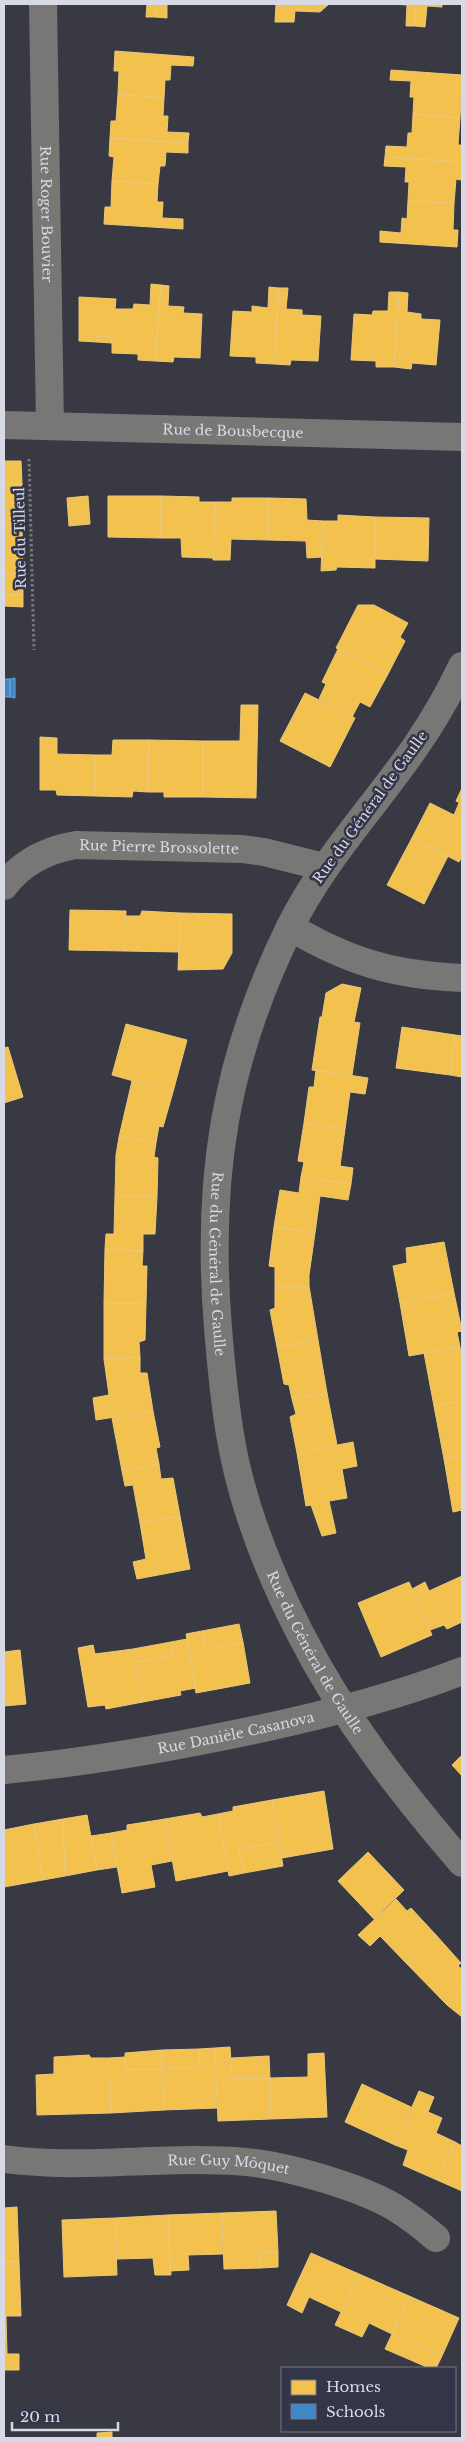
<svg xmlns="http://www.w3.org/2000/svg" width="466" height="2442" viewBox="0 0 466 2442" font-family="'Libre Baskerville',serif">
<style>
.homes{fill:#f2c14e;stroke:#eac87b}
.schools{fill:#3f88c5;stroke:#6da0cf}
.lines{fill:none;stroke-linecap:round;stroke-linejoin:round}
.path{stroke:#787779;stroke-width:3;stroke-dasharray:2.5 2.5;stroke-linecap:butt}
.minor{stroke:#787775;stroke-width:28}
.tertiary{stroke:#787775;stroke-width:28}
.labels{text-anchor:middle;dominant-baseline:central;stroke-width:5;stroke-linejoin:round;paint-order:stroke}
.street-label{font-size:14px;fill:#d7d9e5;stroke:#333548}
</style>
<rect width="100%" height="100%" fill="#383943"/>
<path class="homes" d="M145,4h11l-1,13h-9l1,-13z
M156,4h11v14l-12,-1z
M276,4h10l-1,18h-10z
M286,4h43l-9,8 -25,-1 -1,11h-9z
M392,4h24l-1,22h-9l1,-21z
M416,4h26v3l-15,-1 -2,21 -10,-1z
M115,51l79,6 -1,9 -22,-1 -1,15h-5l-1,18 -46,-4 1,-23h-5z
M391,70l71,5 -2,43 -47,-4 1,-17h-4l1,-16 -21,-1z
M118,94l46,4 -1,18h5l-1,16 22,1 -1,10 -78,-5 1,-17h5z
M413,114l47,4 -2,27h4v17l-77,-5 1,-11 21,1 1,-14h4z
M110,138l78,5v10l-22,-1 -1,14h-5l-2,18 -46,-3 2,-24 -5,-1z
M385,157l77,5 -1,18 -5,-1 -2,24 -46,-2 1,-19h-4l1,-15 -22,-1z
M112,181l46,3 -1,18h6l-1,16 21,1v10l-79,-5 1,-17h6z
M408,201l46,2 -1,27h5l-1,17 -77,-5v-11l21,2 1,-15 5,1z
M151,284l10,1 -6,76 -17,-1v-6l-26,-1v-16l-15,-1v6l-18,-1v-44l37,2 -1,10h18l1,-5 16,1z
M161,285l8,1 -1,20 16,1 -1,6 19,1 -2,44 -26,-1 -1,5 -18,-1z
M269,287l10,1 -5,76 -18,-1v-6l-26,-1 3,-45 19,1v-6l16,2z
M279,288h9l-2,21 16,1v5l19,1 -3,45 -27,-1 -1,5 -16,-1z
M389,292h10l-5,75h-18v-6l-25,-1 3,-46 18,1 1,-4h15z
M399,292l9,1 -1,19 14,2v5l19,1 -4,45 -24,-2 -1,6 -17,-2z
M97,336l15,1v6l-15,-1z
M4,461h17l1,23h-18z
M4,484h18v40h-18z
M88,496l2,28 -21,2 -2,-28z
M108,496h53l-1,42 -52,-1z
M161,496l38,1v5h16l-2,56 -31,-1 -1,-19h-21z
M232,498h37l-1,42 -37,-1 -1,21h-17l2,-58h17z
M269,498l37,1 1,21 16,1 -1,36 -15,1 -1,-17 -38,-1z
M338,515l37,2v51l-38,-1 -1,3 -15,1 2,-50h15z
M375,517l54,1 -1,43 -53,-2z
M4,524h18l1,50h-19z
M4,574h19v21h-19z
M4,595h19v12l-19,-1z
M358,605h16l34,18 -8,14 5,4 -17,33 -52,-26z
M338,649l50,25 -18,33 -10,-5 -8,15 -33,-18 7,-15 -4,-2z
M305,693l50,25 -25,49 -50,-26z
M241,705h17l-2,93 -53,-1v-56h37z
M40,737l17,1v16l38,1v41l-38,-1 -1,-5h-16z
M113,740h36l-1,52 -15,-1 -1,6 -37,-1v-41h17z
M149,740l54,1v56h-39v-5h-16z
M462,788v16l-6,-3z
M430,803l24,12 5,-12 3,1v52l-3,6 -47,-24z
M412,838l36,18 -24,48 -37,-19z
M70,910l56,1 -1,40 -56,-1z
M142,911l38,2 -1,39 -54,-1 1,-35h14z
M180,913l52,1v39l-9,16 -45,1z
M342,984l19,4 -7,34 6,1 -8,52 -40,-5 8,-53h2l4,-24z
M126,1024l61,16 -14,52 -61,-17z
M402,1027l53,8 -5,40 -54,-7z
M455,1035l7,1v41l-12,-2z
M8,1047l15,50 -19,6v-55z
M316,1070l52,8 -3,16 -15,-2 -5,37 -41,-6 5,-36h5z
M132,1081l41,11 -10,35 -4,-1 -3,17 -37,-6z
M304,1123l41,6 -5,37 13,2 -2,16 -50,-7 3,-15 -6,-1z
M119,1137l37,6 -2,14 4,1 -1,39 -42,-2 1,-40z
M301,1177l50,7 -3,16 -28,-4 -5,37 -41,-6 6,-37 19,3z
M115,1195l42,2 -2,37h-12v17l-38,-2 1,-15h8z
M274,1227l41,6 -6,42v11l-34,1v-20l-6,-1z
M444,1242l10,51 -54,10 -7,-37 14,-3 -1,-15z
M105,1249l38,2 -1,15h5l-1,38 -42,-1z
M309,1286l9,54 -41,7 -7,-37 5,-2v-21z
M454,1293l8,38 -5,1 3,15 -51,9 -9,-53z
M104,1303l42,1 -1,36 -6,2 1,15 -36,2z
M318,1340l9,53 -35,6 -3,-14 -5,-1 -7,-37z
M460,1347l2,13v41l-28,5 -10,-53z
M140,1357v16h7l6,38 -57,9 -3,-22 16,-3 -5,-36z
M327,1393l10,52 -40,8 -7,-36 6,-3 -4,-15z
M462,1401v55l-18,3 -10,-53z
M153,1411l7,36 -4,1 3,16 -37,7 -10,-53z
M353,1442l4,24 -15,3 5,29 -18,3 7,32 -14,3 -11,-31 -5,1 -9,-53z
M462,1456v54l-9,2 -9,-53z
M159,1464l2,15 12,-1 7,38 -40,7 -7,-38 -8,1 -3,-15z
M180,1516l10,53 -53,10 -4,-17 13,-3 -6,-36z
M462,1576v46l-15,7 -3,-4 -14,5 -18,-41 13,-7 4,9z
M409,1582l23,53 -51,22 -23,-54z
M239,1624l4,18 -37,7 -4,-18z
M202,1631l4,18 37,-7 7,41 -54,10 -10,-59z
M187,1639l9,49 -16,3 1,4 -38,7 -7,-40 37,-7 -2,-13z
M171,1642l2,13 -37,7 -3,-13z
M93,1645l2,9 38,-5 10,53 -37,7 -1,-4 -17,2 -10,-59z
M20,1650l6,54 -22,2v-54z
M462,1755v21l-10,-11z
M324,1791l9,58 -51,9 -10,-58z
M272,1800l7,42 -40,7 5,24 -15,3 -11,-62 15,-3v-4z
M200,1813l2,4 16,-3 10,57 -52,10 -11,-62z
M87,1815l10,55 -32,6 -2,-57z
M63,1819l2,57 -22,4 -9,-56z
M165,1819l7,42 -21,4 4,22 -33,6 -11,-60 16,-3v-5z
M34,1824l9,56 -39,7v-57z
M111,1833l6,34 -20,3 -6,-34z
M279,1842l4,24 -39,7 -5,-24z
M368,1852l36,38 -30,29 -36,-38z
M396,1899l11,12 4,-3 25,27 -30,28 -26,-27 -10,10 -12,-11z
M436,1935l25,28 -3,3 4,3v19l-15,17 -41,-42z
M462,1988v29l-15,-12z
M230,2047l2,32 38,-1 1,41 -53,2 -3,-73z
M215,2048l2,60 -53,2 -2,-41 38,-2 -1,-18z
M199,2049l1,18 -38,2v-19z
M162,2050v19l-37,1v-17z
M324,2053l3,64 -56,2 -1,-41 38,-1v-23z
M89,2055l2,3h18l2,55 -74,2 -1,-40 18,-1v-17z
M269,2056l1,22 -38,1 -1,-21z
M125,2057v13l37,-1 2,41 -53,3 -2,-55z
M362,2084l49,23 -16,38 -50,-23z
M419,2091l15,6 -6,15 14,6 -6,15 19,9 -18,38 -34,-15 5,-15 -13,-5z
M455,2142l7,4v45l-25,-11z
M17,2207l2,55h-15v-54z
M276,2211l2,41 -18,1 1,15 -37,1 -2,-56z
M222,2213l1,41 -35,1 1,15 -19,1 -2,-56z
M168,2215l3,60h-16l-2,-17 -36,1 -2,-41z
M115,2218l2,57 -53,2 -2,-57z
M278,2252v15l-17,1 -1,-15z
M311,2253l48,21 -18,38 -32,-15 -7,16 -15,-8z
M4,2262h15l2,54h-17z
M359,2274l50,22 -17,38 -23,-11 -7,14 -27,-12z
M409,2296l50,22 -17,38 -50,-22z
M4,2316h2l1,38h12v16h-15z
M392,2334l50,22 -6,12h-7l-44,-19z
M112,2432v6h-15v-5z"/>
<path class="schools" d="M15,678v20l-5,-1v-18z
M4,679h6v18h-6z"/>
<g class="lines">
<path class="path" d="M29,459l5,191"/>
<g class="minor">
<path id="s1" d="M43,4l7,421"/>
<path id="s2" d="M462,666c-13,28 -29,55 -46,80 -42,61 -93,114 -126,181 -66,134 -84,253 -72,401 3,36 6,71 12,106 11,69 39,139 71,201 43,84 100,157 161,228"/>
<path id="s3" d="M4,886c18,-24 43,-36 72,-41l166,4 22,3 60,15"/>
<path d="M290,927c59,35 104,48 172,51"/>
<path id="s4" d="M4,1770c87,-8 165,-22 250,-40 71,-15 141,-33 208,-59"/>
<path id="s5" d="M4,2159c81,11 161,-4 242,3 39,3 114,25 148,45 15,9 29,20 42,31"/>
</g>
<path class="tertiary" id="s6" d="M4,425l458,12"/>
</g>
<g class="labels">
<g class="street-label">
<text stroke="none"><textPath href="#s1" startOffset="210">Rue Roger Bouvier</textPath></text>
<text stroke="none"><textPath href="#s6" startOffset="229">Rue de Bousbecque</textPath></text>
<text transform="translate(20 538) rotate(-91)">Rue du Tilleul</text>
<text transform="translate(370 807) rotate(-54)">Rue du Général de Gaulle</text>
<text stroke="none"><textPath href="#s3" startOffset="168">Rue Pierre Brossolette</textPath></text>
<text stroke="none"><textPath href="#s2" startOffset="662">Rue du Général de Gaulle</textPath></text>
<text stroke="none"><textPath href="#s2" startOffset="1069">Rue du Général de Gaulle</textPath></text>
<text stroke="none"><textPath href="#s4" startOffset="235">Rue Danièle Casanova</textPath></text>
<text stroke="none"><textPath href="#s5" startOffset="225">Rue Guy Môquet</textPath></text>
</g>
</g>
<rect width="466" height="2442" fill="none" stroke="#d7d9e5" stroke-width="10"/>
<rect x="281" y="2367" width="175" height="65" fill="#333548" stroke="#757787"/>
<rect x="291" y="2380" width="25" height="15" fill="#f2c14e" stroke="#757787"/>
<text x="326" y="2392" font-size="15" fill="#d7d9e5">Homes</text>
<rect x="291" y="2404" width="25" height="15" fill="#3f88c5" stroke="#757787"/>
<text x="326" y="2417" font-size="15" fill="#d7d9e5">Schools</text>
<path d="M12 2422v8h106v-8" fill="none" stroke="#d7d9e5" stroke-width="2.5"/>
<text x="20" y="2422" font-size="15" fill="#d7d9e5" stroke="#333548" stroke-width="4" paint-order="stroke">20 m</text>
</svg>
